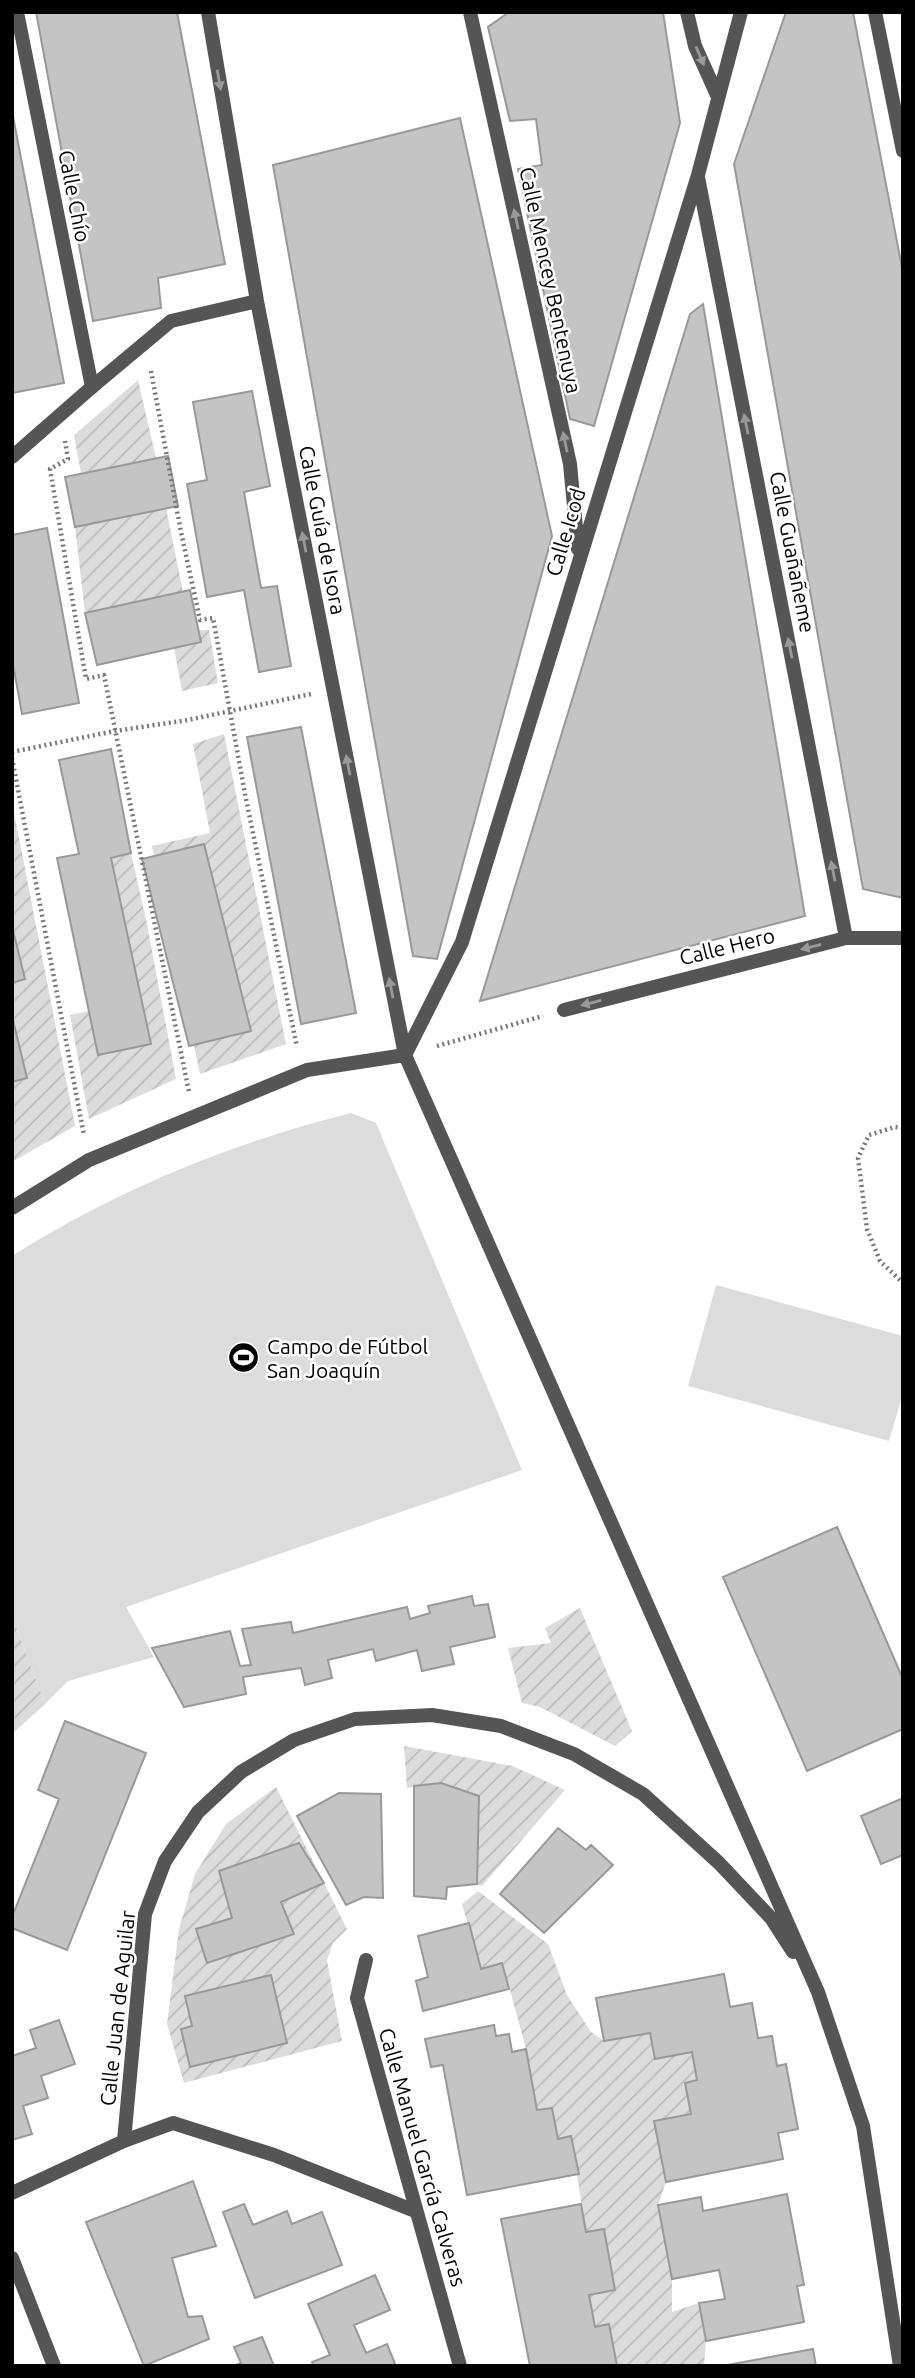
<svg xmlns="http://www.w3.org/2000/svg" width="915" height="2378" viewBox="0 0 915 2378" font-family="Ubuntu,sans-serif">
<style>
.grass{fill:#dcdcdc}
.garden{fill:url(#garden-furrows)}
.building{fill:#c4c4c4;stroke:#999;stroke-width:2}
.lines{fill:none;stroke-linecap:round;stroke-linejoin:round}
.path{stroke:#777;stroke-width:4.5;stroke-dasharray:2 3.5;stroke-linecap:butt}
.pedestrian{stroke:#555;stroke-width:14}
.minor{stroke:#555;stroke-width:14}
.oneway{fill:#999}
.labels{text-anchor:middle;dominant-baseline:central;stroke-width:5;stroke-linejoin:round;paint-order:stroke}
.street-label{font-size:21px;fill:#000;stroke:#fff}
.poi-label{font-size:21px;fill:#000;stroke:#fff;text-anchor:start}
</style>
<defs>
<pattern id="garden-furrows" width="10" height="10" patternUnits="userSpaceOnUse" patternTransform="scale(1.75)"><rect width="10" height="10" fill="#dcdcdc"/><path d="M-1 1l2-2M0 10L10 0M9 11l2-2" fill="none" stroke="#bbb"/></pattern>
</defs>
<rect width="100%" height="100%" fill="#fff"/>
<path class="grass" d="M351,1113l25,10 146,347 -396,137 28,50 -86,24 -23,23 -33,-88v-360c105,-66 219,-113 339,-143z
M716,1285l187,51v57l-14,48 -201,-55z"/>
<path class="garden" d="M138,380l18,78 -75,15 -7,-38z
M166,508l17,84 -98,21 -10,-86z
M199,630h10l9,53 -36,8 -8,-43 27,-6z
M224,734l62,310 -86,30 -48,-228 58,-13 -17,-89z
M12,802l63,324 -63,36v-80l15,-4 -15,-62v-33l13,-4 -13,-53z
M131,853l16,71 29,155 -87,40 -19,-104 19,-4 62,32 -40,-185z
M580,1608l52,123 -17,15 -75,-39 -18,-4 -14,-55 43,-5 -6,-15z
M12,1616l33,88 -33,30z
M404,1746l109,20 52,24 -83,96 -5,-2 2,-88 -38,-13 -34,5z
M276,1787l71,142 -14,14 -6,17 15,81 -158,42 -17,-59 12,-95 16,-55 31,-50z
M478,1891l70,53 19,51 24,37 13,9 46,-8 5,26 37,-7 5,28 -12,3 6,31 -37,7 12,61 -8,23 14,74v33l27,-9 7,38 -2,25h-87l-8,-42 -14,3 -6,-32 26,-5 -11,-61 -18,3 -15,-95 -13,2 -6,-31 -15,2 -11,-61 -23,-85 -22,5 -19,-65z"/>
<path class="building" d="M36,12h141l48,252 -67,14 3,30 -68,13z
M509,12h154l17,111 -86,303 -24,-7 -52,-250 24,-4 -6,-46 -26,2 -22,-94z
M786,12h67l50,261v625l-40,-9 -129,-725z
M12,111l52,272 -52,10z
M460,118l92,418 -115,423 -24,-3 -140,-791z
M703,304l102,612 -325,85 210,-687z
M252,391l18,95 -26,6 17,96 16,-2 14,80 -32,6 -15,-82 -37,7 -20,-113 20,-4 -14,-78z
M168,456l10,50 -103,21 -10,-50z
M47,528l32,175 -57,11 -10,-55v-124z
M190,590l11,52 -104,23 -12,-52z
M301,727l55,286 -55,11 -54,-287z
M111,749l20,104 -20,5 40,186 -53,11 -41,-197 22,-4 -20,-94z
M204,844l47,187 -62,15 -47,-187z
M12,926l13,53 -13,4z
M12,1016l15,62 -15,4z
M837,1527l66,152v50l-96,42 -84,-194z
M472,1596l2,10 14,-2 7,33 -45,10 4,17 -32,7 -5,-21 -41,11 -3,-12 -45,11 4,18 -27,7 -4,-17 -58,9 3,17 -62,13 -32,-59 78,-17 10,35 11,-1 -9,-36 49,-7 2,11 114,-26 3,12 20,-6 -2,-7z
M65,1721l81,32 -79,197 -55,-22v-11l47,-118 -21,-9z
M441,1783l38,13 -2,88 -30,3 -1,12 -32,-3v-110z
M339,1793l42,1 2,104 -19,-1 -18,8 -49,-89z
M903,1798v57l-22,9 -20,-48z
M558,1828l28,22 5,-5 22,20 -69,68 -44,-39z
M299,1843l25,40 -43,19 13,32 -87,29 -11,-34 36,-11 -13,-47z
M469,1923l12,46 21,-6 7,26 -86,22 -7,-30 12,-4 -10,-41z
M724,1974l6,33 22,-4 6,35 14,-2 5,30 9,-2 12,65 -20,4 5,26 -117,23 -12,-61 37,-7 -6,-31 12,-3 -5,-28 -37,7 -5,-26 -46,8 -8,-43z
M271,1975l16,68 -97,24 -9,-38 11,-3 -7,-30z
M59,2020l16,44 -34,12 7,22 -25,8 9,28 -20,6v-84l24,-8 -6,-18z
M494,2025l2,11 13,-2 3,18 14,-3 11,61 15,-2 6,31 13,-3 8,38 -112,21 -24,-130 -12,2 -6,-28z
M193,2181l23,65 -44,12 16,59 14,-1 7,23 -65,27 -58,-144z
M787,2194l17,91 -7,1 7,36 -98,19 -7,-38 26,-4 -6,-29 -47,9 -14,-74 43,-8 2,14z
M244,2204l9,21 34,-14 5,13 30,-12 20,53 -87,33 -32,-86z
M581,2204l5,28 18,-3 11,61 -26,5 6,32 14,-3 8,42h-87l-29,-147z
M375,2275l15,35 -36,15 12,28 21,-9 9,22h-83l-1,-4 18,-7 -22,-51z
M262,2337l12,29h-40l7,-3 -7,-16z
M813,2349l3,17h-94z"/>
<g class="lines">
<path class="path" d="M151,371l30,161 19,88 13,-2 32,176 52,253
M65,441l3,18 -18,10 36,210 18,-4 85,417
M12,752l103,-21 73,-11 123,-26
M12,758l72,377
M437,1046l106,-30
M903,1128l-8,-1 -26,8 -11,23 9,71 13,32 23,22"/>
<path class="pedestrian" d="M17,12l75,375"/>
<path class="minor" d="M208,12l49,289 148,754 413,937 45,134 37,240
M470,12l100,452 8,85
M687,12l8,34 23,51
M875,12l28,139
M698,177l148,761
M12,457l80,-70 79,-66 86,-20
M564,1010l282,-72h57
M405,1055l57,-113 236,-767 43,-163
M12,1208l77,-48 218,-90 98,-15
M366,1960l-9,38 103,368
M124,2141l21,-227 20,-53 33,-49 43,-40 53,-32 61,-21 77,-4 69,11 73,28 69,40 76,69 52,55 22,34
M12,2193l112,-52 49,-18 101,32 141,56
M12,2258l42,108"/>
</g>
<defs><path id="oneway-solid" d="M-6-.8H1V-3.2L6.5 0L1 3.2V.8H-6Z" transform="scale(1.75)"/></defs>
<g class="oneway">
<use href="#oneway-solid" transform="translate(700 56) rotate(67)"/>
<use href="#oneway-solid" transform="translate(219 80) rotate(80)"/>
<use href="#oneway-solid" transform="translate(516 219) rotate(-102)"/>
<use href="#oneway-solid" transform="translate(746 424) rotate(-101)"/>
<use href="#oneway-solid" transform="translate(565 442) rotate(-102)"/>
<use href="#oneway-solid" transform="translate(304 542) rotate(-101)"/>
<use href="#oneway-solid" transform="translate(790 648) rotate(-101)"/>
<use href="#oneway-solid" transform="translate(348 765) rotate(-101)"/>
<use href="#oneway-solid" transform="translate(833 871) rotate(-101)"/>
<use href="#oneway-solid" transform="translate(811 947) rotate(166)"/>
<use href="#oneway-solid" transform="translate(391 988) rotate(-101)"/>
<use href="#oneway-solid" transform="translate(591 1003) rotate(166)"/>
</g>
<defs>
<symbol id="stadium-disc" viewBox="-11 -11 22 22"><circle r="9.5" fill="#000" stroke="#fff"/><path d="M0-5a6.5 5 0 1 0 0 10a6.5 5 0 1 0 0-10ZM-3.5-1.8h7v3.6h-7Z" fill="#fff"/></symbol>
</defs>
<g fill-rule="evenodd">
<use href="#stadium-disc" x="226" y="1340" width="35" height="35"/>
</g>
<g class="labels">
<g class="street-label">
<text transform="translate(75 196) rotate(79)">Calle Chío</text>
<text transform="translate(551 280) rotate(78)">Calle Mencey Bentenuya</text>
<text transform="translate(323 530) rotate(79)">Calle Guía de Isora</text>
<text transform="translate(565 532) rotate(-73)">Calle Icod</text>
<text transform="translate(793 552) rotate(79)">Calle Guañañeme</text>
<text transform="translate(727 946) rotate(-14)">Calle Hero</text>
<text transform="translate(117 2008) rotate(-84)">Calle Juan de Aguilar</text>
<text transform="translate(423 2157) rotate(74)">Calle Manuel García Calveras</text>
</g>
<g class="poi-label">
<text x="267" y="1346">Campo de Fútbol<tspan x="267" dy="24">San Joaquín</tspan></text>
</g>
</g>
<rect width="915" height="2378" fill="none" stroke="#000000" stroke-width="28"/>
</svg>
